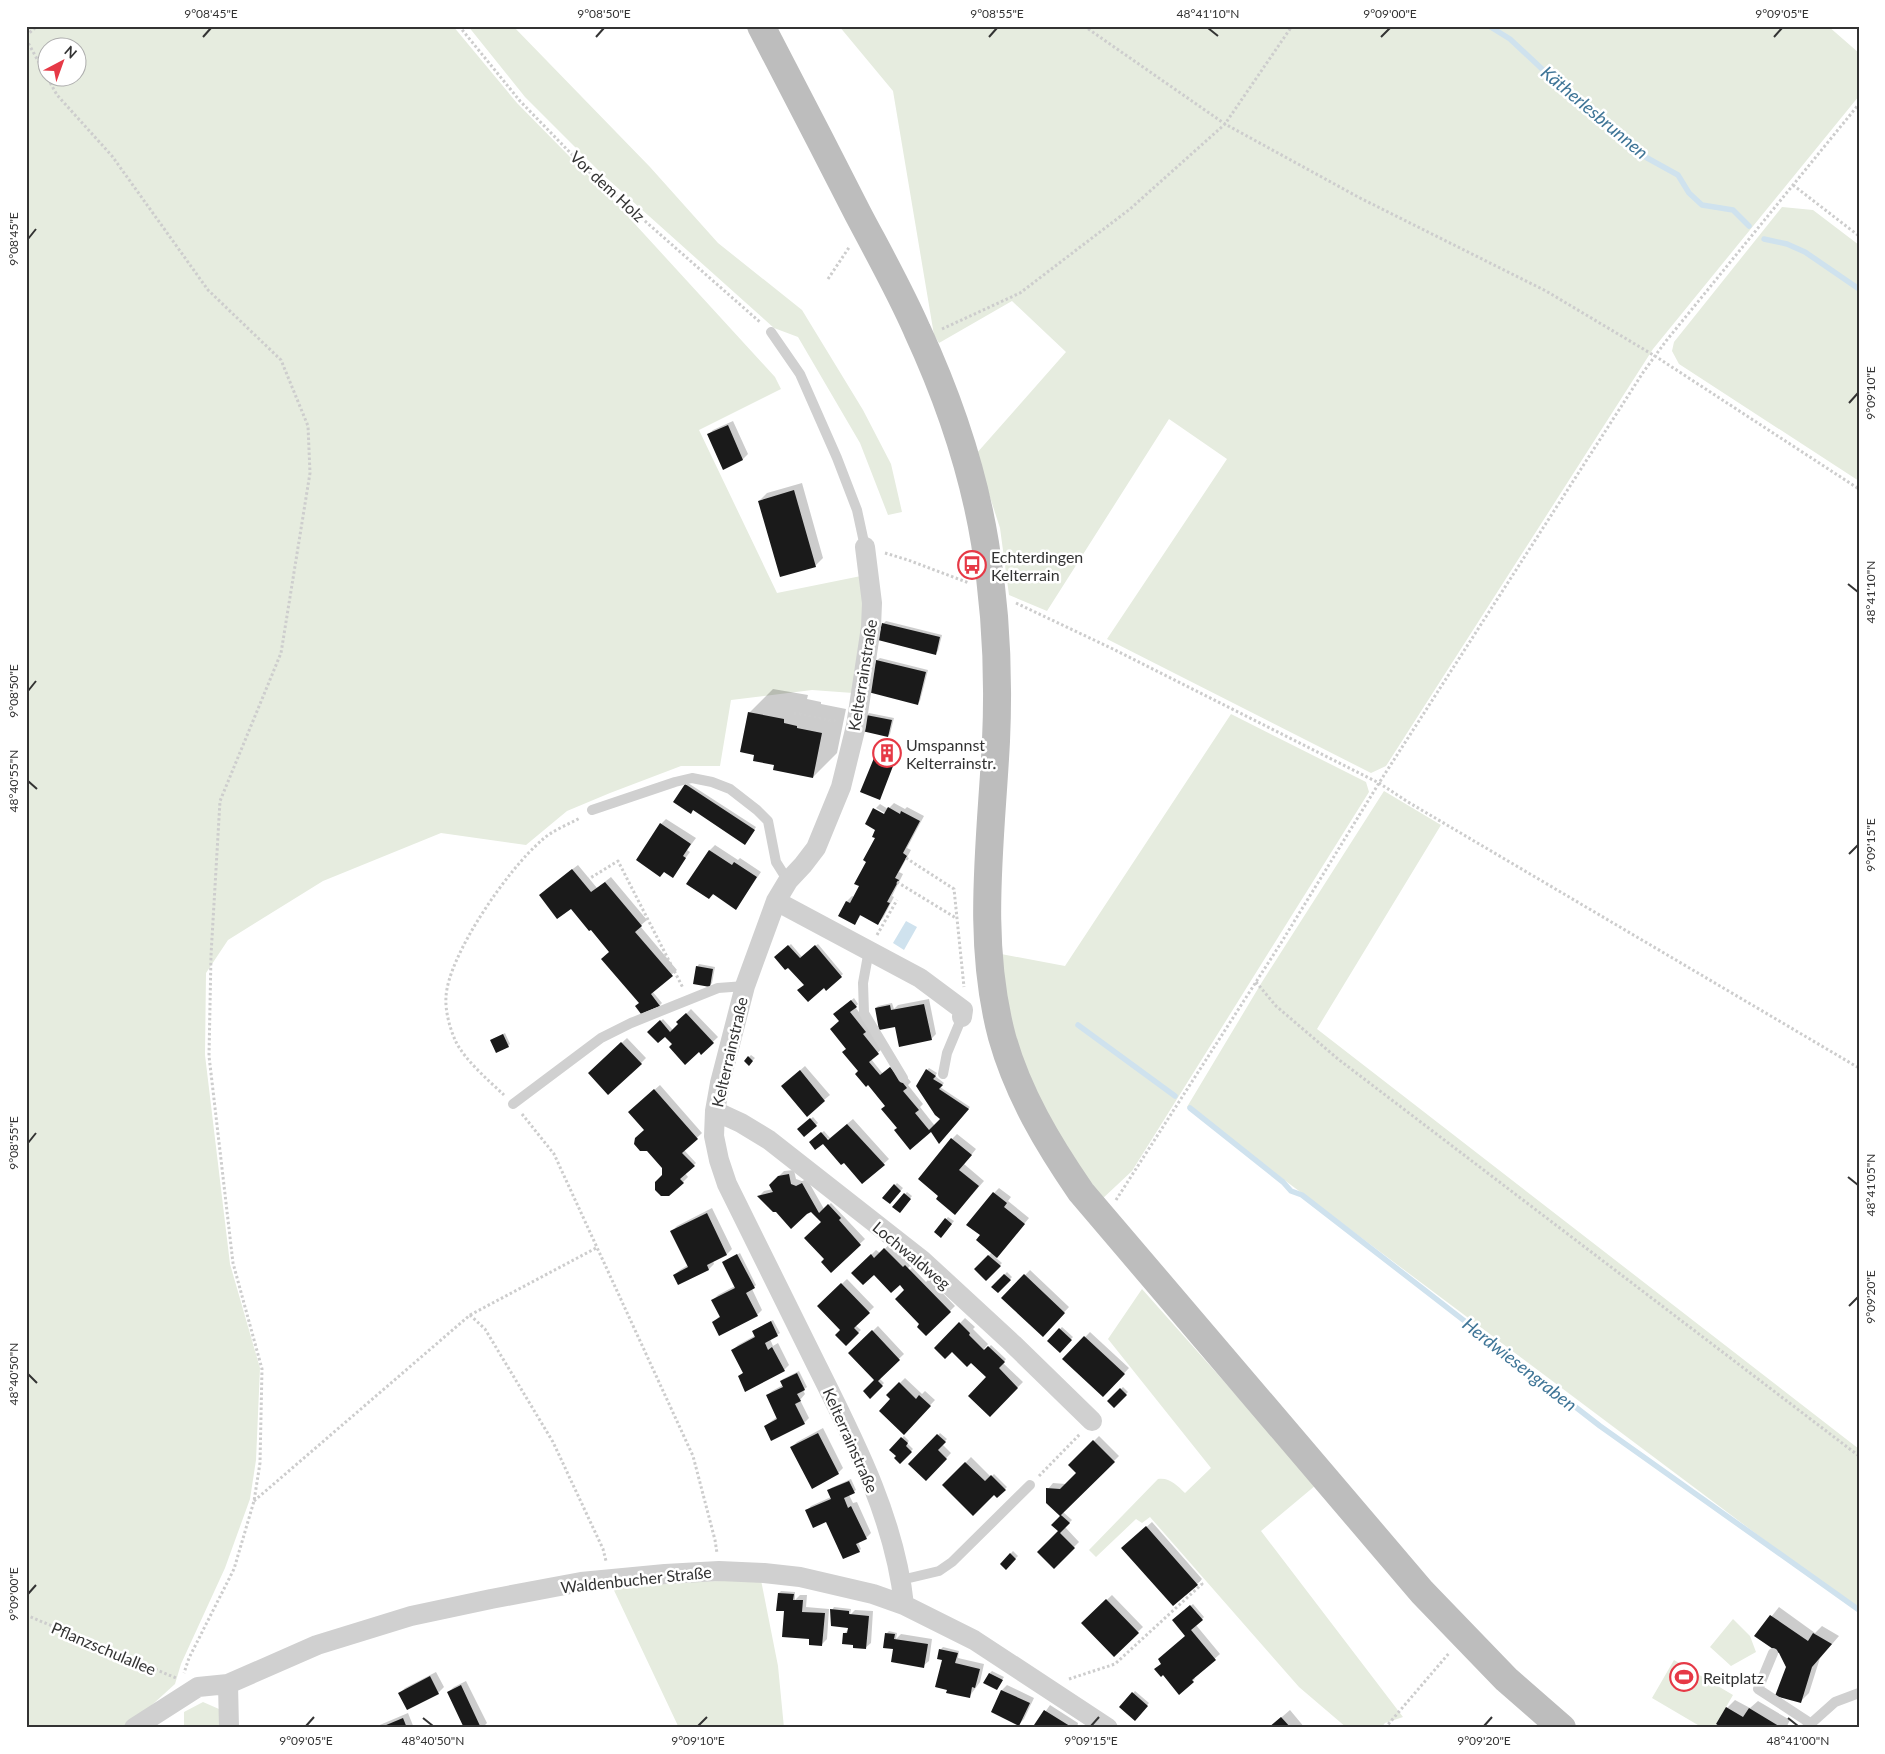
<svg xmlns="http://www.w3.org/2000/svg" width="1885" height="1754" viewBox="0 0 1885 1754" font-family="Lato,sans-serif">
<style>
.green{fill:#e6ecdf;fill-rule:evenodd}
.water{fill:#cfe2ee}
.shadow{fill:#0003;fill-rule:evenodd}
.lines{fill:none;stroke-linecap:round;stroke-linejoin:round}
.stream{stroke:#cfe2ee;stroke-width:5.5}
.building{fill:#1a1a1a}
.path{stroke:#cdcdcd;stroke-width:3;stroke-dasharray:2.5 2.5;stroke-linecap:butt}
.service{stroke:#d0d0d0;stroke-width:10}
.minor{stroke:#d0d0d0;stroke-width:20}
.secondary{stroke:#bdbdbd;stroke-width:28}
.ticks{fill:none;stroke:#333;stroke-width:2}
.labels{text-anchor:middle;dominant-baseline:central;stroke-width:5;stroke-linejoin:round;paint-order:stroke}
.street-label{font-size:16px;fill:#333;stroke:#fff}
.poi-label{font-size:16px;fill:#333;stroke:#fff;text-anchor:start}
.water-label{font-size:18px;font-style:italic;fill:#3f7597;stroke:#fff}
.neatline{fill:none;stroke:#333;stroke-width:2}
.ticks-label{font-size:12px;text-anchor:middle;fill:#333}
</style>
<rect width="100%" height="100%" fill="#fff"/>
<path class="green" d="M26,26h427l64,77 106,108 152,166 6,12 -82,41 78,163 84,-17 4,47 -12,70 -41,-3 -81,10 -11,66h-39l-71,27 -43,18 -41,34 -85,-12 -118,48 -95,59 -22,33 -1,82 25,209 30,104 -4,92 -6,39 -25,69 -44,96 -6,20 -33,30 -22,14h-94zM48,48h30v30h-30z
M468,26h45l137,141 68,76 84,67 61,100 28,54 11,48 -14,3 -28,-72 -62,-106 -24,-9 -173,-155 -76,-76z
M839,26h989l31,27v43l-206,253 -267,417 -15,7 -264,-134 120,-180 -58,-40 -122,192 -38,-16 -9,-67 -24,-74 90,-102 -54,-51 -73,42 -5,-8 -41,-244z
M1782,207l31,3 46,35v236l-180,-117 -7,-13 2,-9z
M1231,714l135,68 3,10 -237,379 -31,29 -62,-95 -29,-80 -9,-71 64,12z
M1384,791l57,34 -124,204 542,420v162l-672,-504 75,-125z
M1142,1289l174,196 -55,46 142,186 -18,6 -4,5h-34l-48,-41 -149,-170 -8,6 -6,-4 -40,38 -7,-7 69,-71c11,-2 19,6 27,14l26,-25 -103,-129z
M761,1580l17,86 6,62h-105l-68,-144z
M1733,1619l17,17 6,16 -25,14 -21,-19z
M1674,1660l59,35 -19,33h-11l-51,-30z
M203,1702l16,7 5,19h-40v-16z"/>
<path class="water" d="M906,921l11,6 -13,23 -11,-7z"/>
<path class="shadow" d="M733,421l15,33 -5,5 -20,9 -15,-33 5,-5z
M802,483l21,75 -8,8 -56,-65 8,-8z
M886,621l56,14 -4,16 -3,2 -52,-29z
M880,658l48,12 -8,31 -2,2 -48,-11 7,-32z
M773,689l35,6 -1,4 14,3v2l25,5 -9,44 -24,24 -38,-13 -19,-10 -7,-41z
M869,713l25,5 -4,16 -2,2 -21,-21z
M884,741l17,7 -22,50 -17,-7z
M688,783l68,44 -9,14 -53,-32 -3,3 -5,-27z
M894,803l11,6 2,-2 17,9 -17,32 4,2 -12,22 4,2 -11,22 2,1 -11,21 -5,5 -17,-8 -6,8 -15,-8 7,-14 5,-5 2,1 6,-12 30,-69 -14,-8 4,-4 8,5z
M666,819l30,19 -9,12 3,2 -18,24 -7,-5 -4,-47z
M715,845l23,15 2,-2 21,14 -25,36 -22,-14 -5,4 1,-48z
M578,865l19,23 14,-11 36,43 -7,6 37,44 -25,21 10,12 -2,2 -19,8v-10l-31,-51 -39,-45 -26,-17z
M791,944l11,13 16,-13 25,30 -17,15 -2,-2 -19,-2 -16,-19 -13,-9z
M699,964l16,3 -3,16 -3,3 -12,-19z
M854,998l4,6 -3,3 15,19 13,22 -12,11 12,15 12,-11 16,19 -3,3 15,19 -3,3 15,19 7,-7 -15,-49 2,-2 8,5 -2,3 9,7 -4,4 30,20 -31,35 -8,-11 -33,-3 -12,-22 -26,-35 -13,-22 -10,-37z
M929,999l7,35 -5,5 -55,-31 2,-2 14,-3 2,6 4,-4z
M691,1009l27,28 -17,16 -2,-2 -26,-7 -8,-9 -16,-3 14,-13 10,11 7,-6 -2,-2z
M505,1033l5,11 -2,2 -17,-6z
M627,1038l19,20 -5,5 -46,5z
M751,1055l4,3 -6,6 -4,-3z
M805,1066l25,29 -6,5 -36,-19z
M660,1085l42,48 -18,17 12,13 -11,10 3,4 -5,5 -20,-7v-8l-28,-60z
M813,1117l5,6 -14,12 -5,-6z
M853,1119l36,40 -27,24 -34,-45 -13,11 -5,-7 14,-11 6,7z
M957,1134l19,15 -12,15 20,17 -29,33 -3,-75z
M794,1170l2,9 6,2 5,-2 17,30 7,-6 34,36 -34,32 -6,-12 -2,-37 -12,-11 -5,2 -30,-3 -17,-14 5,-5 9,-2 -3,-4 14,-14z
M897,1183l6,5 -13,15 -6,-6z
M999,1188l12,9 -3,4 21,17 -33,40 6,5 -16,16 -10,-10 16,-17 -11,-17 13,-42z
M907,1192l5,4 -12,15 -6,-5z
M712,1208l20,41 -5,5 -14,7 1,3 -5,5 -30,14 -5,-8 6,-5 8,-5 -16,-34 5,-5z
M948,1217l6,4 -13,16 -6,-5z
M890,1244l36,38 3,-3 26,27 -29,29 -20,-45 -6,-7 -26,-10h-21l23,-23 4,3zM910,1266l2,2 -10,9 -2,-1z
M740,1253l16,32 -4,4 10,21 -5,5 -44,7 7,-6 -7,-16 5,-5 17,-9 -12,-24z
M1030,1270l39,37 -26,28 -40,-37z
M1007,1272l5,5 -14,15 -5,-5z
M847,1279l27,28 -19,18 6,5 -15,14 -4,-14 -23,-24z
M965,1318l10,9 -2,2 15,15 -4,5 2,1 5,-5 15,14 -3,4 20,19 -33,33 -21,-19 33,-33h-29l-21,-13 -16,-2z
M773,1320l7,13 -10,6 3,7 5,-3 11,22 -5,5 -45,7 5,-5 -11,-22 5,-5 18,-10 -3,-4 3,-2z
M878,1326l26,28 -25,24 5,5 -14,14 6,-17 -26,-27z
M1062,1327l11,10 -14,14 -11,-10z
M1090,1332l39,36 -26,28 -39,-37z
M799,1371l8,16 -4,3 2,4 -5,6 9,18 -5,5 -39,3 12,-9 -10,-21 5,-5 11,-6 -2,-4 2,-2z
M905,1378l17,16 3,-3 10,9 -31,33 -12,-34 -4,-4z
M1123,1387l5,5 -14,14 -5,-5z
M823,1428l20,40 -5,5 -46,-26 5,-5z
M940,1433l7,6 -5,5 9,9 -25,27 -16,-16z
M904,1436l5,5 -2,2 6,6 -13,14 -3,-7 -6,-6z
M1099,1436l20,20 -56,56 9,8 -7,7 14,15 -25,25 8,-51 -14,-27 5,-6 13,1 12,-11 -8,-8z
M971,1457l20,20 3,-3 13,13 -10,10 -3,-4 -50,-8z
M851,1479l5,11 -7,5 4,8 4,-1 14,31 -5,5 -8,4 3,7 -2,2 -32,-31 -21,-9 5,-5 20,-9 -2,-6 2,-3z
M1152,1522l50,57 -5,5 -69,-41z
M1013,1551l5,5 -12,12 -5,-4z
M781,1591l14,1v8l5,-5h7l-1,12 23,2 -2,30 -5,5 -11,-6 -26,-28 -6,-17z
M1112,1595l31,32 -29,28 -31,-32z
M1193,1604l11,13 -8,8 24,29 -26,23 1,2 -16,14 -16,-30 23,-28 -12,-15z
M834,1607l17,2 -1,6 5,-5 18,1 -2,32 -6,5 -11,-4 -9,-11 4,-4 -17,-19z
M1779,1607l36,26 7,-7 17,10 -19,22 -11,35 -8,8 -21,-49 -24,-16z
M889,1631l8,2 -1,6 5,-5 31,5 -3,22 -6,5 -29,-18 -7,-15z
M943,1647l16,4 -1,7 26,6 -4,18 -11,15 -26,-38 -3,-9z
M992,1671l12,6 -7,11 -7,-15z
M436,1672l8,15 -6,6 -30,15 -8,-15 5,-5z
M466,1681l21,42 -5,5h-16l-18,-36 6,-5z
M1007,1685l27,13 -10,21 -5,5 -27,-13 10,-21z
M1135,1691l14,12 -14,16 -14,-12z
M1735,1700l15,8 8,-7 32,19 -4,8h-61l-7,-4 9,-16z
M1050,1705l28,18 -1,5h-43z
M1290,1710l15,18h-36z
M408,1713l6,15h-40l1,-1z"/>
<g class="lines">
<path class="stream" d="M1489,26l21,13 47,44 43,31 40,40 38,21 11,18 13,12 31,5 16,16
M1764,239l23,5 18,8 54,37
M1078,1025l97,71
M1190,1108l93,74 8,9 11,4 298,231 259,184"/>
</g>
<path class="building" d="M728,425l15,35 -20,10 -16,-36z
M794,490l22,77 -36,10 -22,-76z
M882,623l58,14 -4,18 -58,-15z
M876,660l50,12 -8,33 -50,-13z
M748,712l36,7v4l13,3v2l25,5 -9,45 -40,-8 1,-5 -21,-4 1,-6 -14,-3z
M866,715l26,5 -4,17 -26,-6z
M880,742l20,8 -6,14 -19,-8z
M874,758l19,8 -13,34 -20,-8z
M685,784l70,46 -10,15 -52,-35 -2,4 -18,-12z
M888,807l12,7 1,-3 19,10 -17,32 4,3 -12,22 4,2 -12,22 3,1 -12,22 -18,-10 -5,10 -17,-9 8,-15 4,2 9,-17 -5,-2 12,-22 -3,-2 12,-22 -3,-1 3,-7 -10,-6 8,-16 11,6z
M660,823l31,21 -8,12 3,2 -13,20 -9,-6 -4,5 -24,-17z
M709,850l23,15 2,-3 23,15 -21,33 -23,-16 -4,5 -23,-15z
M572,869l19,23 14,-10 37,44 -7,6 38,44 -22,18 9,12 -19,8 -6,-8 4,-3 -38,-44 8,-7 -18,-22 -2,1 -18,-22 -14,10 -18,-24z
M788,945l12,13 15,-13 27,32 -16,14 -2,-3 -16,14 -11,-12 7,-5 -16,-17 -3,2 -11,-13z
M696,966l17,3 -3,18 -17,-3z
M851,1000l6,7 -7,5 16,20 -3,2 16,20 -10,8 11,13 10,-8 17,21 -4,3 16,19 -4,3 14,17 11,-11 -5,-4 -19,-29 10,-17 10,7 -3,3 10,6 -4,4 30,20 -30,35 -8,-12 -21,18 -16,-20 3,-2 -16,-19 4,-3 -17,-21 -2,2 -11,-13 3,-3 -16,-19 4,-3 -16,-20 9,-8 -6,-7z
M924,1004l8,36 -33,7 -4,-20 -16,3 -4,-22 15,-3 1,5z
M686,1013l28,30 -13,12 -2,-3 -14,13 -16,-18 3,-3 -7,-7 -7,6 -11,-11 13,-12 10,12 8,-8 -2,-2z
M503,1034l6,13 -13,6 -6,-13z
M621,1042l21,22 -34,31 -20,-22z
M748,1056l5,5 -4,5 -5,-5z
M800,1070l25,31 -18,16 -26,-31z
M654,1089l44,50 -16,14 13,13 -15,13 4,4 -15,13h-8l-6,-6v-8l7,-7v-7l-15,-17h-7l-6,-7 1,-6 9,-8 -16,-18z
M810,1118l7,8 -13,11 -7,-8z
M847,1124l38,41 -23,19 -18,-21 -3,2 -18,-21 -8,6 -6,-8 12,-10 7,8z
M951,1138l21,17 -13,15 20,16 -24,29 -19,-16 2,-3 -20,-17z
M789,1174l2,10 5,2 6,-3 17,30 9,-9 13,14 -2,2 22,25 -30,28 -10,-11 3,-3 -20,-21 17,-16 -10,-10 -4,2 -16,15 -15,-17h-3l-16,-16 16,-4 -4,-7 9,-9z
M894,1184l7,7 -11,13 -8,-6z
M993,1192l14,11 -3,4 21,17 -28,34 -21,-18 4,-5 -14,-10z
M904,1193l7,6 -11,14 -8,-6z
M707,1213l20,42 -20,10 2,5 -31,15 -5,-10 15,-8 -18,-36z
M945,1218l7,6 -11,14 -7,-6z
M884,1248l19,19 2,-2 46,47 -25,24 -9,-9 2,-3 -24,-25 9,-9 -4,-5 -9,8 -17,-18 -11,10 -12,-12 20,-19 3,4z
M737,1254l18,34 -9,5 12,23 -39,20 -7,-14 8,-5 -9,-17 24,-12 -13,-26z
M988,1255l13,11 -15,15 -12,-12z
M1004,1274l7,6 -13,13 -7,-6z
M1024,1274l41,39 -22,24 -42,-39z
M841,1283l29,30 -16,15 5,5 -13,13 -11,-11 5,-5 -23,-24z
M771,1321l7,15 -13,7 3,7 4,-3 13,24 -40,21 -7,-16 5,-3 -12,-23 24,-13 -3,-6z
M959,1322l11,11 -1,2 15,15 4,-4 17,16 -6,6 19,20 -28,29 -22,-21 18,-19 -15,-14 -4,4 -15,-15 -7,7 -11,-11z
M1059,1328l13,12 -12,13 -13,-12z
M872,1330l28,30 -22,21 5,5 -13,13 -7,-8 11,-11 -26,-27z
M1084,1336l41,38 -22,23 -41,-38z
M797,1373l8,17 -8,4 4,7 -6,3 10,20 -34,17 -7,-15 13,-7 -11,-24 17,-8 -3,-6z
M899,1382l17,17 3,-4 12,11 -27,29 -25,-24 11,-12 -4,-4z
M1120,1388l7,7 -13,13 -7,-7z
M818,1433l21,41 -27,15 -22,-42z
M937,1434l9,8 -8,8 9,9 -21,22 -18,-17z
M901,1437l7,6 -2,3 6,6 -12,12 -6,-6 2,-2 -7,-6z
M1093,1440l22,22 -54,53 9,8 -10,10 15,15 -21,21 -17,-17 21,-21 -7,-6 9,-9 -14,-13v-15l14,1 16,-16 -8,-8z
M965,1462l20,19 6,-6 15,15 -9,8 -3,-3 -21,21 -31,-31z
M849,1481l6,12 -11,5 4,10 3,-2 16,33 -11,5 4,8 -17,7 -17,-37 -13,6 -8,-18 26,-11 -4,-9z
M1146,1526l52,59 -25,21 -52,-58z
M1010,1553l6,6 -10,11 -6,-6z
M778,1593l16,1 -1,6h10l-1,12 23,1 -3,33 -13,-1v-6l-27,-2 2,-26h-8z
M1106,1599l33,34 -25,24 -33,-34z
M1190,1605l13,15 -12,10 25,30 -24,20 2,2 -15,13 -16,-20 -2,2 -7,-8 7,-5 -3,-5 27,-23 -13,-16z
M830,1609l19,2v3l20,2 -3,33 -13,-1v-3l-11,-1 1,-11h4l1,-5 -17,-2z
M1770,1615l38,26 5,-8 19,11 -20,23 -11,36 -26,-7 11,-29 -7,-14 -25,-17z
M885,1633l10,1 -1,5 34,5 -4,24 -33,-6 2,-13 -10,-1z
M939,1649l19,4 -3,10 25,6 -5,19 -3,-1 -2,11 -24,-5 1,-3 -12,-3 7,-27 -5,-1z
M989,1673l14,7 -6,10 -14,-7z
M430,1676l9,18 -32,16 -9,-17z
M461,1685l20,43h-17l-17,-36z
M1001,1690l29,13 -11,23 -28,-14z
M1132,1692l16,14 -13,15 -16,-14z
M1726,1707l17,10 6,-9 33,20h-60l-6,-4z
M1044,1710l29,18h-41z
M1281,1717l10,11h-23z
M403,1718l4,10h-28z"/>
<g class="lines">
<path class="path" d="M459,26l61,75 68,70 173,152
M1084,26l141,98 135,74 186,93 109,65 204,133
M26,36l11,-10
M26,39l31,56 55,61 96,134 73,70 27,66 2,47 -29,180 -61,148 -9,154 -2,101 24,207 29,106 -2,94 -6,38 -20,68 -45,89 -5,15
M1793,185l66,51
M828,279l22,-33
M942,329l78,-36 110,-84 95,-85 67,-98
M885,553l23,7 61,23
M1016,603l97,46 266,134 29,19 451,266
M794,713l44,9
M906,858l48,31 10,98
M587,880l31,-19 65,127
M897,882l59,36
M877,935l20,-35
M1256,982l20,24 62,53 521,397
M504,1095c-15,-14 -39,-35 -48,-53 -6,-13 -11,-31 -10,-45 2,-42 63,-129 95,-156 10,-10 26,-16 39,-23
M522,1114l32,40 139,302 22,84 2,13
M1116,1200l165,-257 98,-160 265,-412 22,-30 193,-237
M470,1315l128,-68
M1039,1476l41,-42
M254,1501l216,-186 15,14 68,113 50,107 3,12
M26,1615l150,63
M1069,1679l46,-15 87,-80 -51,-59
M1385,1728l65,-76"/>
<path class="service" d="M771,332l29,42 37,84 20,52 8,37
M592,810l83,-28 17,-4 20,4 18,7 27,21 11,11 8,41 12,19
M869,950l-6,33 1,30 39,65
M943,1074l4,-21 15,-36
M513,1104l88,-66 30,-15 87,-35 27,-2
M901,1580l38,-9 13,-9 78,-77
M1773,1653l-15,36 52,34
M1807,1727l28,-25 24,-9"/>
<path class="minor" d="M865,547l7,56 -1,24 -15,99 -15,61 -25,61 -13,17 -15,16 -12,20 -31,85 -25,97 -5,28 -1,25 5,24 8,24c30,60 59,120 89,180 38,76 79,155 88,241
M776,901l144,77 43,32 -1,7
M715,1111l26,12 28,17 153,120 91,84 79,77
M228,1684l1,44
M134,1728l64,-41 30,-3 89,-39 94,-29 80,-17 90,-17 84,-8 54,-3 45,2 36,4 73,17 31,11 70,35 134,88"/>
<path class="secondary" d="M761,26c33,63 65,125 97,188 20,38 42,77 59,116 31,67 56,140 68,213 11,66 14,131 11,198 -5,100 -20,198 6,296 16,57 46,107 79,155l341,400 84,87 56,49"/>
</g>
<path class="ticks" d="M1208,28l10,8M203,37l8,-9M596,37l8,-9M989,37l8,-9M1381,37l9,-9M1774,37l8,-9M28,239l8,-10M1849,403l9,-10M1848,584l10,8M28,691l8,-10M28,781l9,8M1849,854l9,-9M28,1143l8,-10M1848,1177l10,8M1849,1306l9,-9M28,1374l9,9M28,1594l8,-9M423,1718l10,8M1788,1718l10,8M306,1726l8,-9M698,1726l9,-9M1091,1726l8,-9M1484,1726l8,-9"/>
<defs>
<symbol id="bus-ring" viewBox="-11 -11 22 22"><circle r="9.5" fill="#fff" stroke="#e63946" stroke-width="1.5"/><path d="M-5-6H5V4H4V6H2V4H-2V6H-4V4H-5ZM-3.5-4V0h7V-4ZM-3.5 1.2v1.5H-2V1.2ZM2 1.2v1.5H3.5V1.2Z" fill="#e63946"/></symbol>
<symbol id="building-ring" viewBox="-11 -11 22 22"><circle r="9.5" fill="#fff" stroke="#e63946" stroke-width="1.5"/><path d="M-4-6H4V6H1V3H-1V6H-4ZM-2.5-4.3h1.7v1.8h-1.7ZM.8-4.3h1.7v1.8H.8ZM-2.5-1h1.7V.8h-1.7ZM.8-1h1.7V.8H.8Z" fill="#e63946"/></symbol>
<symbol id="stadium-ring" viewBox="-11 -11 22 22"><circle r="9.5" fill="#fff" stroke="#e63946" stroke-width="1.5"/><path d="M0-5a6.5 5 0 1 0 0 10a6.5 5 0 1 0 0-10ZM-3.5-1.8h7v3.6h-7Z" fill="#e63946"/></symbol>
</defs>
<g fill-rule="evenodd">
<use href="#bus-ring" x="956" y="549" width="32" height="32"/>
<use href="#building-ring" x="871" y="737" width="32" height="32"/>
<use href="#stadium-ring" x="1668" y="1661" width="32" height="32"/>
</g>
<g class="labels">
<g class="street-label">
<text transform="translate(608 186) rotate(43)">Vor dem Holz</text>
<text transform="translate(862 675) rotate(-81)">Kelterrainstraße</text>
<text transform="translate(729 1052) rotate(-77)">Kelterrainstraße</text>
<text transform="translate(912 1255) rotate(40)">Lochwaldweg</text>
<text transform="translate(851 1440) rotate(66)">Kelterrainstraße</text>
<text transform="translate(636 1579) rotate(-6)">Waldenbucher Straße</text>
<text transform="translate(104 1648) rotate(23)">Pflanzschulallee</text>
</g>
<g class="poi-label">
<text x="991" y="556">Echterdingen<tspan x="991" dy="18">Kelterrain</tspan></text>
<text x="906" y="744">Umspannst<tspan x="906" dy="18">Kelterrainstr.</tspan></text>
<text x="1703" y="1677">Reitplatz</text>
</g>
<g class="water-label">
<text transform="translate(1595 112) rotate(40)">Kätherlesbrunnen</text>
<text transform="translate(1520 1364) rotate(38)">Herdwiesengraben</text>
</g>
</g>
<rect width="1885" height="1754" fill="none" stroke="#ffffff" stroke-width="55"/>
<g transform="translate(62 62) rotate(41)"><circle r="24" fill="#ffffff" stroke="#adadad"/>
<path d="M0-4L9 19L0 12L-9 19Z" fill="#e63946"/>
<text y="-8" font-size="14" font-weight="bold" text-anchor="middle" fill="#333333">N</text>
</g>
<rect x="28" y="28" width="1830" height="1698" class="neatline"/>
<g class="ticks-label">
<text x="211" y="18">9°08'45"E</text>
<text x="604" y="18">9°08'50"E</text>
<text x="997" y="18">9°08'55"E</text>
<text x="1208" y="18">48°41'10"N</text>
<text x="1390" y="18">9°09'00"E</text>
<text x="1782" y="18">9°09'05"E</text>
<text transform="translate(14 239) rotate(-90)" y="4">9°08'45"E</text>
<text transform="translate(1871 393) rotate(-90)" y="4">9°09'10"E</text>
<text transform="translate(1871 592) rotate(-90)" y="4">48°41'10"N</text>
<text transform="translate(14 691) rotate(-90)" y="4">9°08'50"E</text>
<text transform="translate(14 781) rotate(-90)" y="4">48°40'55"N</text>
<text transform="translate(1871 845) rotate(-90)" y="4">9°09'15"E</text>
<text transform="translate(14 1143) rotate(-90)" y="4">9°08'55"E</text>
<text transform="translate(1871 1185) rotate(-90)" y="4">48°41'05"N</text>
<text transform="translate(1871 1297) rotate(-90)" y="4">9°09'20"E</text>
<text transform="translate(14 1374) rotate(-90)" y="4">48°40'50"N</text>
<text transform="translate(14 1594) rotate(-90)" y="4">9°09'00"E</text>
<text x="306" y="1745">9°09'05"E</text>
<text x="433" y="1745">48°40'50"N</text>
<text x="698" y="1745">9°09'10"E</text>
<text x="1091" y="1745">9°09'15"E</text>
<text x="1484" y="1745">9°09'20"E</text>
<text x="1798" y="1745">48°41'00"N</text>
</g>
</svg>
